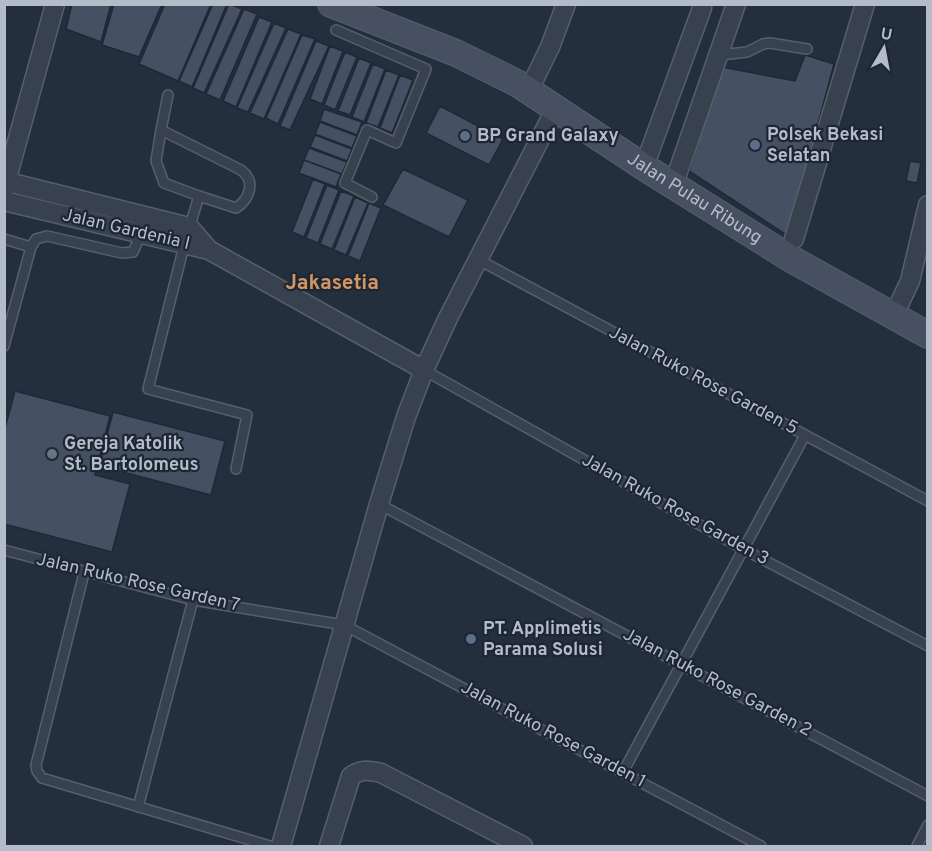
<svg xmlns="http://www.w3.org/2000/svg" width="932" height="851" viewBox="0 0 932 851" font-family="Overpass,sans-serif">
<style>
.building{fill:#455162;stroke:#1f2835;stroke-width:1.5}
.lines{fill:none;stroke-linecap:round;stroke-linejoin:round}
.service-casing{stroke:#565f6c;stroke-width:12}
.minor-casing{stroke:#565f6c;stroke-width:21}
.secondary-casing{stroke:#565f6c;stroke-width:28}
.service{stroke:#38414e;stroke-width:9}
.minor{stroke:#38414e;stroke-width:18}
.secondary{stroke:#465061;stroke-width:26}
.service-dot{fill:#5c6f8a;stroke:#1d2633;stroke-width:2}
.worship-dot{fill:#6b7280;stroke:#1d2633;stroke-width:2}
.labels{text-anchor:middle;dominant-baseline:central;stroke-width:4.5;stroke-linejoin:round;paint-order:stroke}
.poi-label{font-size:18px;font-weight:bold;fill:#b4bcc9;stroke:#1d2633;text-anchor:start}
.street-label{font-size:18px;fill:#b4bcc9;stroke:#1d2633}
.quarter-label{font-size:21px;font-weight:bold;fill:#d59563;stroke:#1d2633}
</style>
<rect width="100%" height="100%" fill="#242f3e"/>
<path class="building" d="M72,4h39l-10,38 -35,-13z
M114,4h48l-23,53 -37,-12z
M165,4h46l-33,77 -39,-17z
M213,4h14l-35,83 -13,-6z
M229,4l13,5 -38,84 -11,-5z
M244,9l13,5 -37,86 -14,-6z
M259,17l13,5 -36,85 -13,-6z
M274,23l12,5 -38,84 -11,-4z
M288,29l13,5 -37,85 -14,-6z
M302,35l13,4 -37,85 -12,-6z
M316,41l13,5 -39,84 -10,-4z
M330,46l13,5 -21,53 -12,-5z
M345,52l12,5 -22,53 -11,-5z
M805,55l29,9 -46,172 -99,-65 33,-104 73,14z
M359,58l12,5 -21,52 -12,-4z
M373,64l12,5 -21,53 -12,-5z
M386,70l13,5 -21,52 -12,-4z
M400,75l13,5 -21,53 -12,-5z
M440,106l63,33 -14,26 -63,-32z
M324,109l38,13 -5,13 -37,-14z
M320,122l37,14 -5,12 -37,-14z
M315,135l37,14 -5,12 -37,-14z
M309,148l38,14 -5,12 -38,-14z
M304,160l37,14 -5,13 -37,-14z
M910,161l11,2 -4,20 -11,-2z
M403,169l65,31 -19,37 -66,-32z
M313,179l12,5 -21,53 -12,-5z
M327,185l12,5 -21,53 -12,-5z
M341,191l13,5 -22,53 -12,-5z
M355,197l13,6 -22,52 -12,-5z
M369,203l12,5 -21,53 -12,-5z
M15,391l95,25 -15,59 35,9 -18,68 -108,-28v-92z
M113,412l112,29 -14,54 -112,-29z"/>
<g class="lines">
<defs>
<path id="service" d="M336,30l90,39 -30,74 -29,-13 -22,53 27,14
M720,55l27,-3 16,-8 7,-1 37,6
M168,95l-7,35 80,40c15,11 9,29 -5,38l-37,-12 -10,33
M161,130l-5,31 8,22 35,13
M4,239l27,8
M185,242l-37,147 99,26 -11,54
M479,260l449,241
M4,346l27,-99 5,-8 11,-3 75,17 11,-1 8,-18
M424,370l319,179 185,97
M379,504l549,292
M4,550l189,50 151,25 417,221
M84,573l-48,192 1,6 5,7 228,68
M623,772l181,-335
M138,807l55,-207
M917,846l11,-21"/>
<path id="minor" d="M529,90l21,-43 16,-43
M644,167l58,-159
M4,181l185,46 20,23 -205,-49
M673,186l63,-182
M4,189l51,-185
M794,239l71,-235
M209,250l215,120
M893,317l17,-36 18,-76
M281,846l98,-342 27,-87 18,-47 24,-52 108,-210
M329,846l22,-70c10,-7 18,-6 30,-3l142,73"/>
<g id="secondary">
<path id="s1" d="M331,4l125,49 61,30 127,84 149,93 135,75"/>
</g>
</defs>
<use href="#service" class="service-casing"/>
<use href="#minor" class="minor-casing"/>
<use href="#secondary" class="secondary-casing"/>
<use href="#service" class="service"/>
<use href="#minor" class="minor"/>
<use href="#secondary" class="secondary"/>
</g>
<g class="service-dot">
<circle cx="465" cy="136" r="6"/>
<circle cx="755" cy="145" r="6"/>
<circle cx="471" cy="639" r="6"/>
</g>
<circle class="worship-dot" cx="52" cy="454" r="6"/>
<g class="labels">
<g class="poi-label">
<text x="767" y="135">Polsek Bekasi<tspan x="767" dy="21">Selatan</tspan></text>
<text x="477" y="136">BP Grand Galaxy</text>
<text x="64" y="444">Gereja Katolik<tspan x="64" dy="21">St. Bartolomeus</tspan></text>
<text x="483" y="629">PT. Applimetis<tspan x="483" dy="21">Parama Solusi</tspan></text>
</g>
<g class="street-label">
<text stroke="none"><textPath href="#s1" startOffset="414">Jalan Pulau Ribung</textPath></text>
<text transform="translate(126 230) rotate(13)">Jalan Gardenia I</text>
<text transform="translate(703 381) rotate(28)">Jalan Ruko Rose Garden 5</text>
<text transform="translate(675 510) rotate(29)">Jalan Ruko Rose Garden 3</text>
<text transform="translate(138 583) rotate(13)">Jalan Ruko Rose Garden 7</text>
<text transform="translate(717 683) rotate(28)">Jalan Ruko Rose Garden 2</text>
<text transform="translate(553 735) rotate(28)">Jalan Ruko Rose Garden 1</text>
</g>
<g class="quarter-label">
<text x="332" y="283">Jakasetia</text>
</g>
</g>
<rect width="932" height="851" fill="none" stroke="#b4bcc9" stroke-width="12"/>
<g transform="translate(884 48) rotate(10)" stroke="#1d2633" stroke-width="4.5" paint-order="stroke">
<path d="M0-4.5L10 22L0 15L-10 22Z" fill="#b4bcc9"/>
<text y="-9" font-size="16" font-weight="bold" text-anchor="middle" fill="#b4bcc9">U</text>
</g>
</svg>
